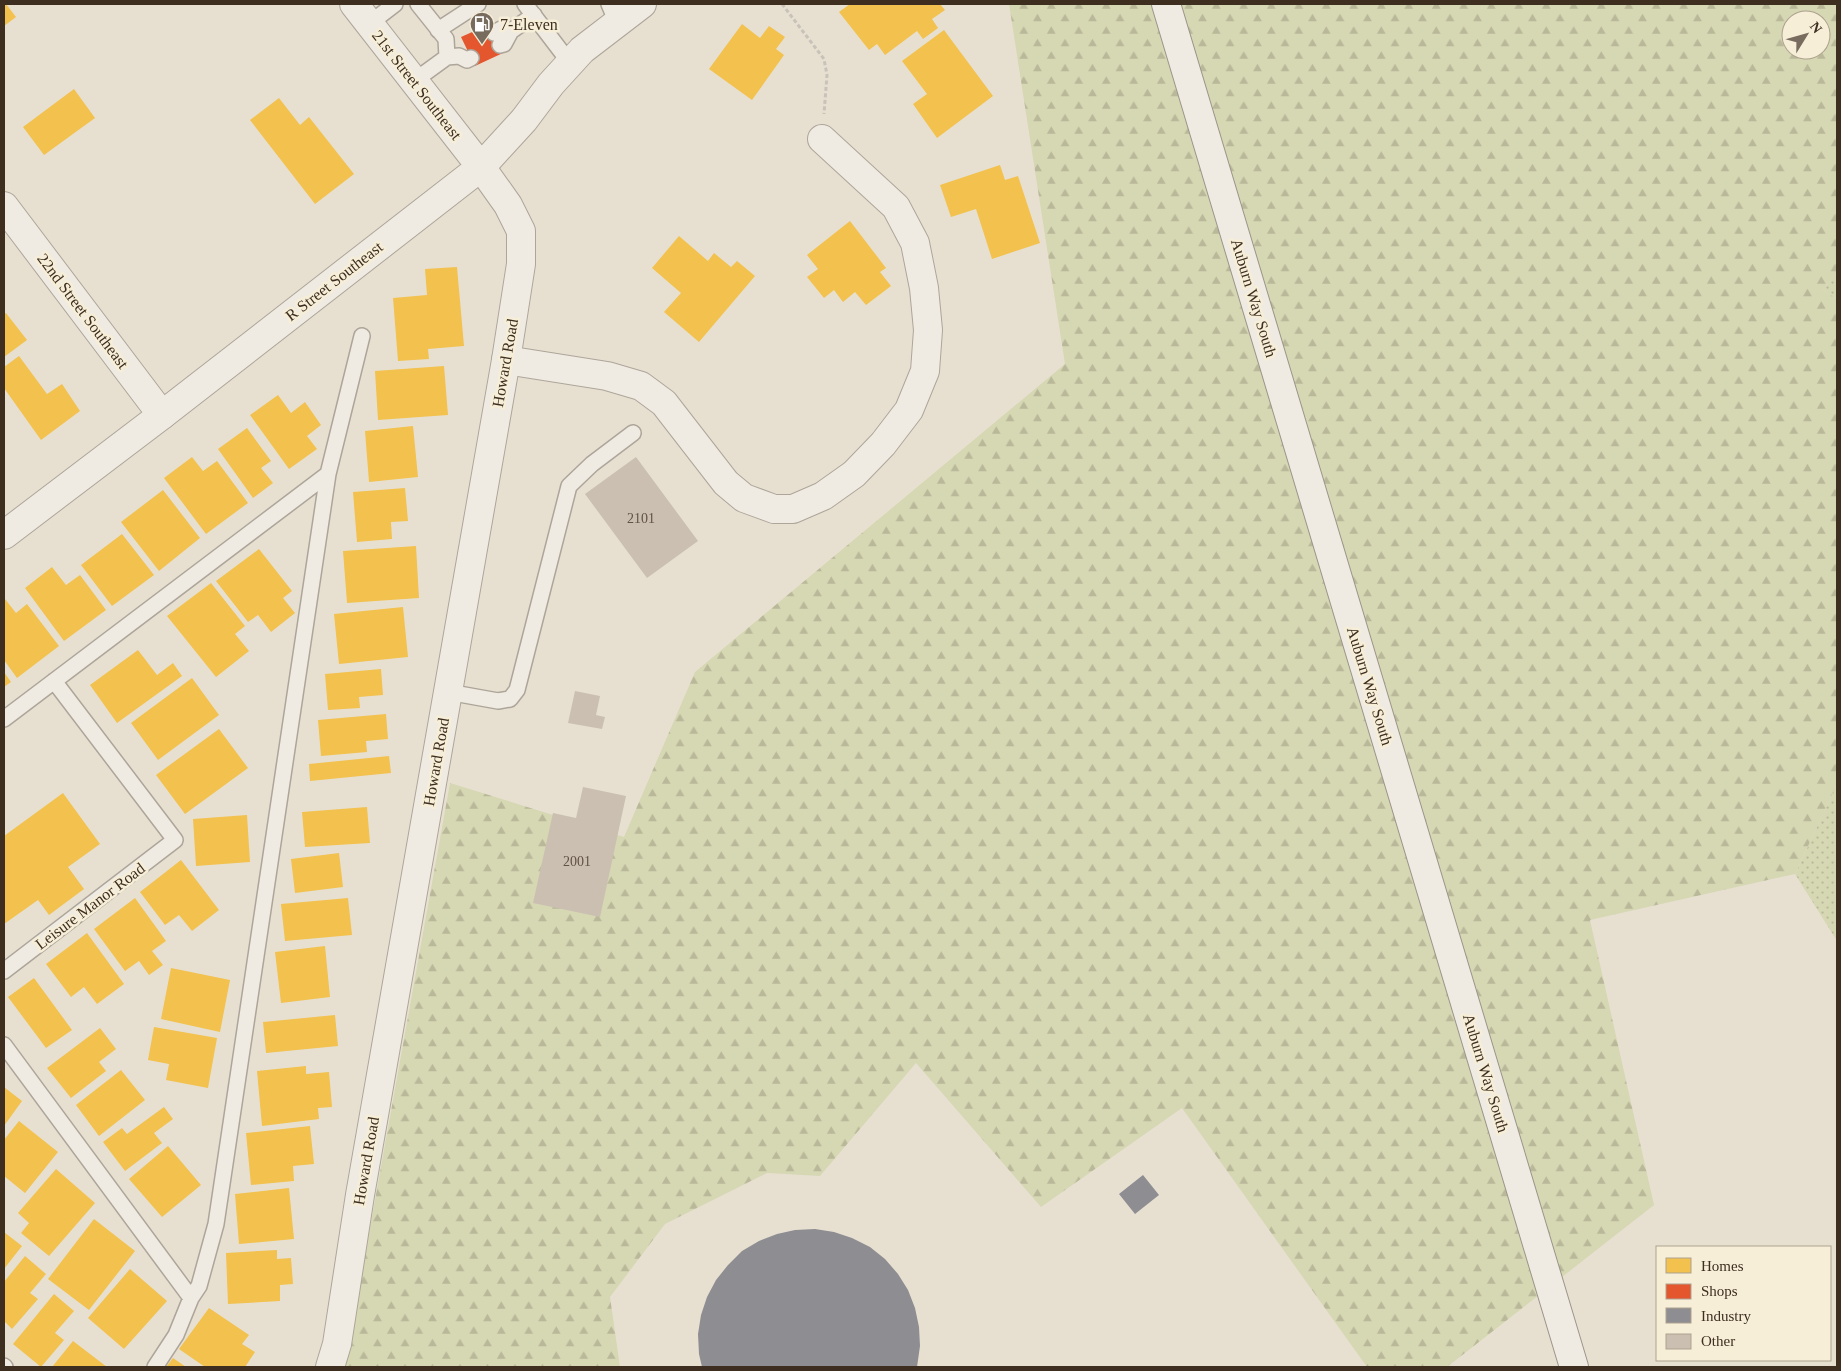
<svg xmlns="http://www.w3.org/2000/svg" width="1841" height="1371" viewBox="0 0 1841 1371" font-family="'Times New Roman',serif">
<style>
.grass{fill:url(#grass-dots)}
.forest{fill:url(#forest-firs);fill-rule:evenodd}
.homes{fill:#f2c14e}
.shops{fill:#e4572e}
.industry{fill:#8d8d92}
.building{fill:#cbbfb2}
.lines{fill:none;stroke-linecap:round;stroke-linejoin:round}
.service-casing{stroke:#ada599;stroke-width:18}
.minor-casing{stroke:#ada599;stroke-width:30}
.tertiary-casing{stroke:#ada599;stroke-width:30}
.secondary-casing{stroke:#9c958a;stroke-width:30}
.path{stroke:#c8c2b9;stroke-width:3;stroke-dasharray:4 2.5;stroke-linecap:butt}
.service{stroke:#efebe3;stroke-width:15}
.minor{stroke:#efebe3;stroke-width:28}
.tertiary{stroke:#efebe3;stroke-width:28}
.secondary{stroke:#efebe3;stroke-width:28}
.labels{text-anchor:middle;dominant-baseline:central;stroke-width:5;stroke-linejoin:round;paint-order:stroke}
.number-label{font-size:14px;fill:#605244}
.poi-label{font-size:16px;fill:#3d2e20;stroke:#f7eed8;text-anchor:start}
.street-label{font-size:16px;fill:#3d2e20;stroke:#f7eed8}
</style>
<defs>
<pattern id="grass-dots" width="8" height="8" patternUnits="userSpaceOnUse" patternTransform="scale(1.25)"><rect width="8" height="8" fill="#d6d7b3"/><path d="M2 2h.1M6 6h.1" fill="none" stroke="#b9b99a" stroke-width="1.8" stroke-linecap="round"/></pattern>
<pattern id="forest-firs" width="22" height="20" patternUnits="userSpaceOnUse" patternTransform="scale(1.25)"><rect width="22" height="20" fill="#d6d7b3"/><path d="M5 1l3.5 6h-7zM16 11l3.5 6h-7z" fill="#b9b99a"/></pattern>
</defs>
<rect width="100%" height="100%" fill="#e7e0d1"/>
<path class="grass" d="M1837,272v27l-14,-9z
M1837,784v157l-42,-67z"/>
<path class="forest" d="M1009,4h828v268l-14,18 14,9v485l-42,90 -205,46 64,285 -207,162h-80l-185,-259 -141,99 -125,-144 -96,113 -53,-3 -102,51 -55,73 10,70h-275l105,-584 174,54 71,-165 370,-308zM1791,20h30v30h-30z"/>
<path class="homes" d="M4,4h2l10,13 -12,9z
M850,4h90l5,6 -13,9 6,9 -15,11 -6,-8 -32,24 -8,-11 -8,6 -30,-38z
M742,24l18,14 9,-12 16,11 -9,12 8,6 -32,45 -43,-31z
M944,30l49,66 -56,42 -24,-34 14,-10 -25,-33z
M74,89l21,29 -51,37 -21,-28z
M279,98l21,27 9,-8 45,57 -39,30 -65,-84z
M1000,165l5,15 13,-4 22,67 -48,16 -16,-50 -25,8 -11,-32z
M850,221l36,47 -6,4 11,14 -25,19 -11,-13 -12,10 -9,-12 -10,8 -17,-21 11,-8 -11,-14z
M679,236l29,25 6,-8 17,14 6,-6 18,15 -56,66 -35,-30 17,-19 -29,-25z
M457,267l7,79 -36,3 1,10 -31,2 -5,-63 34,-3 -2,-26z
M6,313l21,27 -23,17v-43z
M19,356l28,38 15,-10 18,27 -39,29 -37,-52v-21z
M444,366l4,49 -70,5 -3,-49z
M278,395l13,18 14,-11 16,23 -14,11 10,13 -28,20 -39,-54z
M413,426l5,51 -49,5 -4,-51z
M247,428l24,33 -10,7 12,15 -20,15 -35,-49z
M192,457l11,14 14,-10 31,42 -42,31 -42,-56z
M405,488l3,33 -17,1 1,17 -35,3 -4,-50z
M163,490l37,48 -41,33 -38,-49z
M122,534l32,41 -42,31 -31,-41z
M416,546l3,52 -72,5 -4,-52z
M259,549l33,42 -9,7 12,15 -24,19 -13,-17 -10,7 -32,-41z
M52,567l14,18 14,-10 26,35 -42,31 -39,-53z
M211,583l34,43 -10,8 14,17 -33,26 -49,-61z
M5,599l11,14 11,-9 32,42 -42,32 -13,-18z
M403,607l5,50 -69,7 -5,-50z
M138,650l19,25 16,-12 9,13 -65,47 -27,-38z
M381,669l2,26 -24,2 1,11 -32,2 -3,-36z
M4,672l7,10 -7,5z
M192,678l27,37 -61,45 -27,-37z
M386,714l2,25 -22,2 1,11 -46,4 -3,-36z
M219,729l29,39 -63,46 -29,-39z
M389,756l2,17 -81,8 -1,-17z
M63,793l37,51 -32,23 16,22 -35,26 -11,-15 -34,24v-88z
M367,807l3,36 -65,4 -3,-35z
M247,815l3,47 -54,4 -3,-47z
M339,853l4,34 -48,6 -4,-34z
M181,860l38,50 -27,21 -13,-16 -14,10 -25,-33z
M135,898l31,43 -14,10 11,14 -14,10 -10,-14 -14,10 -31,-42z
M348,898l4,37 -67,6 -4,-37z
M87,933l37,51 -27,20 -13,-17 -13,10 -25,-33z
M325,946l5,51 -49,6 -6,-51z
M171,968l59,12 -10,52 -59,-13z
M34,978l38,52 -26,18 -38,-51z
M335,1015l3,31 -72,7 -3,-31z
M154,1027l63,11 -9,50 -42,-8 3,-16 -21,-4z
M100,1028l16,21 -17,13 7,9 -35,27 -24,-30z
M306,1066v8l23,-2 3,35 -14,1 1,11 -57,7 -5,-55z
M121,1070l24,30 -46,36 -23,-31z
M4,1087l18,14 -18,25z
M164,1107l9,12 -19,14 8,10 -37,28 -22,-29 19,-14 5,6z
M19,1121l39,31 -33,41 -21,-17v-36z
M310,1126l4,38 -21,2 1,15 -43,4 -5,-52z
M168,1146l33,39 -39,32 -33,-38z
M56,1169l39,34 -46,53 -28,-23 8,-10 -11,-10z
M289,1188l5,51 -55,5 -4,-50z
M94,1219l41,32 -46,59 -41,-31z
M4,1232l18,14 -18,23z
M277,1250v9l14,-1 2,26 -13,1v16l-52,3 -2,-51z
M25,1256l21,18 -16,19 8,6 -26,30 -8,-8v-39z
M130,1269l37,32 -43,48 -36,-31z
M54,1294l20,17 -19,22 9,7 -23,27 -28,-23z
M209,1308l40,27 -7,9 13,8 -10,15h-40l-26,-18z
M73,1341l34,26h-55z
M173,1358l13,9h-20z"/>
<path class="shops" d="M490,24l13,29 -28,13 -14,-29z"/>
<path class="industry" d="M1143,1175l16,20 -24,19 -16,-20z
M815,1229l19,3 18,6 18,9 15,12 13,15 10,16 7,18 4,19 1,19 -3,21h-215l-3,-13 -1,-20 3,-19 6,-18 9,-17 12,-15 14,-14 17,-10 18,-7 18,-4z"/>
<path class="building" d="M636,457l62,84 -51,37 -62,-84z
M575,691l25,5 -4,19 9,2 -3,12 -34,-6z
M583,787l43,9 -26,121 -67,-14 20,-90 23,5z"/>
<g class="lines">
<defs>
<path id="service" d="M525,4l45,59
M609,4l8,19
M369,24l26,-20
M438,30l40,-26
M494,33l7,-4 10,2
M500,45l4,-1 7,-13 23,-16
M447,57l12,-1 8,4 4,-2
M414,81l33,-24 -1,-18 -28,-35
M448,692l50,9 12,-2 7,-9 52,-204 23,-22 41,-31
M4,719l324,-245
M4,971l171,-131 -121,-159
M4,1045l187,253
M4,1366l1,1
M155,1367l21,-32 15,-37 8,-12 17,-62 112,-750 34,-138"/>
<path id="minor" d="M4,206l158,209
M506,360l101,16 34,10 23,17 62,80 18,15 30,11h19l30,-13 31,-22 29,-30 26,-34 16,-39 3,-41 -4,-42 -9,-45 -19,-36 -74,-68"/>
<path id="tertiary" d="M4,535l158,-120 319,-248 43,-47 27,-36 31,-34 60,-46
M330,1367l7,-23 23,-149 146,-835 15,-96v-33l-13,-26 -27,-38 -127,-163"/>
<path id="secondary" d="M1166,4l408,1363"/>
</defs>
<use href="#service" class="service-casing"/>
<use href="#minor" class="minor-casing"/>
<use href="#tertiary" class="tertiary-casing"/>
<use href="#secondary" class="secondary-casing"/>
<path class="path" d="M782,4l42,55 3,16 -3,39"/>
<use href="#service" class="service"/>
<use href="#minor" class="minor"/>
<use href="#tertiary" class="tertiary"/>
<use href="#secondary" class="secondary"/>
</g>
<defs>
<symbol id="fuel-pin" viewBox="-11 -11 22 30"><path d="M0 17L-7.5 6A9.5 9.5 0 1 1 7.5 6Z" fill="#786c5e" stroke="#f7eed8"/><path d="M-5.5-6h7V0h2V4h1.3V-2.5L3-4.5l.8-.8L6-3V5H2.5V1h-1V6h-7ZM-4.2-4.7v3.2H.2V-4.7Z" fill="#fff"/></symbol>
</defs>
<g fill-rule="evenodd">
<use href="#fuel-pin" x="468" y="10" width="28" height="38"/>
</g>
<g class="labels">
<g class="number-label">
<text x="641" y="518">2101</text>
<text x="577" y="861">2001</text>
</g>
<g class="poi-label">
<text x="500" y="24">7-Eleven</text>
</g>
<g class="street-label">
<text transform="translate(417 85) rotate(52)">21st Street Southeast</text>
<text transform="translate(334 281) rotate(-38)">R Street Southeast</text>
<text transform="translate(1254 298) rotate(73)">Auburn Way South</text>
<text transform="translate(83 311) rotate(53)">22nd Street Southeast</text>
<text transform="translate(505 363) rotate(-80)">Howard Road</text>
<text transform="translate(1370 686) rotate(73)">Auburn Way South</text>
<text transform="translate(436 762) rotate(-80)">Howard Road</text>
<text transform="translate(90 906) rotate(-37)">Leisure Manor Road</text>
<text transform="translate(1486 1073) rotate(73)">Auburn Way South</text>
<text transform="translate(366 1161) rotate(-80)">Howard Road</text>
</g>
</g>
<rect width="1841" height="1371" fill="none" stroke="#3d2e20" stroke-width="10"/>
<rect x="1656" y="1246" width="175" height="115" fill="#f7eed8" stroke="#ada18e"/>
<rect x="1666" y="1258" width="25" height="15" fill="#f2c14e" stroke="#ada18e"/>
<text x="1701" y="1271" font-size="15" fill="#3d2e20">Homes</text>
<rect x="1666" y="1284" width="25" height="15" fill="#e4572e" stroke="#ada18e"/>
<text x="1701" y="1296" font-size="15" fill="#3d2e20">Shops</text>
<rect x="1666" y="1308" width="25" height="15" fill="#8d8d92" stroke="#ada18e"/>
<text x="1701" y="1321" font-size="15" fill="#3d2e20">Industry</text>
<rect x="1666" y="1334" width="25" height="15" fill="#cbbfb2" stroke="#ada18e"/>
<text x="1701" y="1346" font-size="15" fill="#3d2e20">Other</text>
<g transform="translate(1806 35) rotate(53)"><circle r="24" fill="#f7eed8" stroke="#ada18e"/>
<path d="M0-4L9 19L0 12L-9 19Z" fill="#786c5e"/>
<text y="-8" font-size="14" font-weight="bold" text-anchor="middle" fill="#3d2e20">N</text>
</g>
</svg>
